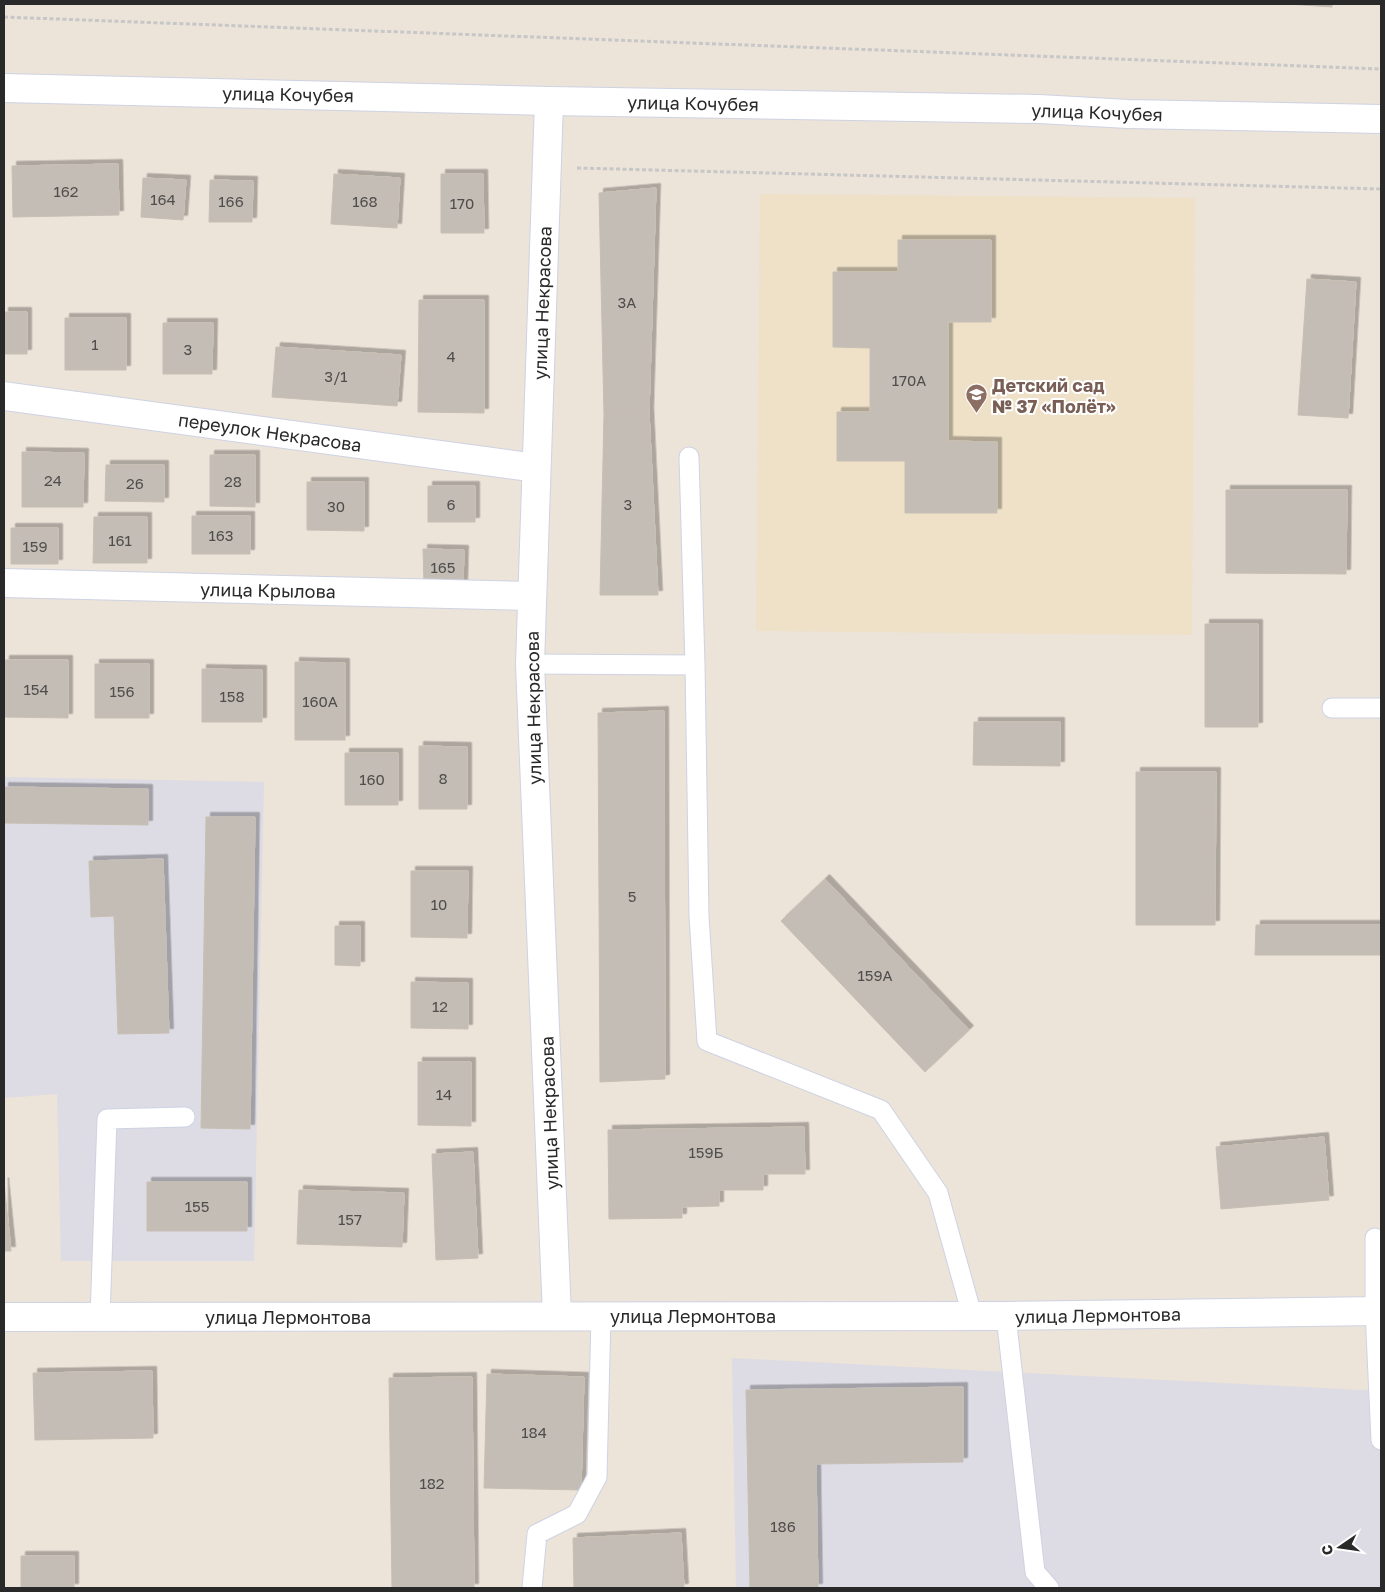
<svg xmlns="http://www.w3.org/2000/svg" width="1385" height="1592" viewBox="0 0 1385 1592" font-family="'Golos Text',sans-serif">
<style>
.industrial{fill:#dddbe4}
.education{fill:#efe1c7}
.building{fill:#c4bdb6;stroke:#c7bfb3;filter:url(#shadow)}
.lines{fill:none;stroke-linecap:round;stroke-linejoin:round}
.lane-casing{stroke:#ced3e3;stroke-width:21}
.street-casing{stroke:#ced3e3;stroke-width:30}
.secondary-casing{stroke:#ced3e3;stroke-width:30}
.path{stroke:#c7c7c7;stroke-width:3;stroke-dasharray:4 2.5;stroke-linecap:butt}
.lane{stroke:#fff;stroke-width:19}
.street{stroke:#fff;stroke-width:28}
.secondary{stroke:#fff;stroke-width:28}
.labels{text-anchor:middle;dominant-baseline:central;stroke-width:4;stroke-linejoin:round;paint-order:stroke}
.number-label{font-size:15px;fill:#504e4c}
.street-label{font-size:18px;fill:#292929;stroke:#fff}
.education-label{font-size:18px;font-weight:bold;fill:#785e54;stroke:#fff;text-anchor:start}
</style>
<defs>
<filter id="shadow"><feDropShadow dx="4.5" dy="-4.5" stdDeviation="0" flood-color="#0004"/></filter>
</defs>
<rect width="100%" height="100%" fill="#ece3d9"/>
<path class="industrial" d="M4,777l260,5 -10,479h-193l-4,-167 -53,4z
M732,1358l649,33v197h-645z"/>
<path class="education" d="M760,194l435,4 -3,437 -436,-4z"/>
<path class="building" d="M1288,4h44v3z
M118,164l1,51 -106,2 -1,-51z
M334,174l66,4 -3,50 -66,-4z
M441,174h42l1,59h-43z
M143,178l43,2 -3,40 -42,-3z
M210,180l43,1 -1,41h-43z
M656,188l-7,224 -45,2 -5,-221z
M898,240h93v82h-43v119l49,1v71h-92v-52h-68v-49h33v-64l-37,-1v-75h65z
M1307,279l49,3 -8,136 -50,-3z
M419,300h65v113l-66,-1z
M4,312h23v42h-23z
M65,318h61v52h-61z
M163,323h50l-1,51h-49z
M276,347l125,8 -4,51 -125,-9z
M649,412l9,183h-58l4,-181z
M22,452l62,1 -1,54h-61z
M210,455h45v52l-45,-1z
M106,465h58v37l-59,-1z
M307,482h57v49l-57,-1z
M428,486h47v36h-47z
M1226,490h121l-1,84 -120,-1z
M192,516h58v38h-58z
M94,517h53v46h-54z
M11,528h47v36h-47z
M423,549l41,1 -1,35h-39z
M1205,624h53v103h-53z
M5,660h63v58l-63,-1z
M295,662l50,1v77h-50z
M95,664h54v54h-54z
M202,669l60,1v52h-60z
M664,711l1,368 -65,3 -2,-369z
M974,722h86v44l-87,-1z
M419,746l48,1v62h-48z
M345,753h53v52h-53z
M1136,772h80l-1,153h-79z
M4,787l144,2v36l-144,-2z
M206,817h49l-5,312 -49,-1z
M163,859l6,174 -51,1 -4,-118 -23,1 -2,-56z
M411,871h57l-1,67 -56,-1z
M825,879l144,151 -44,42 -144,-151z
M1256,925h125v30h-126z
M335,926h25v40l-25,-1z
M411,982l57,1v46l-57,-1z
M418,1062h53v64l-53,-1z
M804,1127l1,47h-42v16h-44v16l-37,1v11l-73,1 -1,-89z
M1324,1137l5,63 -108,9 -5,-62z
M473,1152l5,106 -42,2 -4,-106z
M4,1182l7,69h-7z
M147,1182h100v49h-100z
M299,1190l105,3 -2,54 -105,-3z
M152,1371l1,67 -118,2 -2,-67z
M487,1374l97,3 -3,113 -97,-2z
M472,1377l2,211h-82l-3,-210z
M963,1387v75l-147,2 2,124h-68l-4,-198z
M681,1533l3,55h-110l-1,-50z
M21,1556h53v32h-53z"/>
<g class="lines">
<defs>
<path id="lane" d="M689,457l6,208
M530,664l165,1 4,251 8,125 174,69 57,83 34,122
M1332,708h49
M1375,1238v73l6,129
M1006,1316l29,256 14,16
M100,1317l7,-198 78,-2
M532,1588l5,-54 40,-20 20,-37 4,-161"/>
<path id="street" d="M549,101l-19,563 27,652
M4,396l532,72
M4,583l528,13"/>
<path id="secondary" d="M4,88l545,13 490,8 89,5 253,5
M4,1317l1002,-1 375,-5"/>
</defs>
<use href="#lane" class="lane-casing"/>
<use href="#street" class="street-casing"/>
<use href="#secondary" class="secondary-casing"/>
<path class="path" d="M4,17l1377,52
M577,168l804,21"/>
<use href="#lane" class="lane"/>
<use href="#street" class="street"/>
<use href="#secondary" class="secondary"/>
</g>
<defs>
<symbol id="school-pin" viewBox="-11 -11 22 30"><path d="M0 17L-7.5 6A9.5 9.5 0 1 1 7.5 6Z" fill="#8d6e63" stroke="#fff"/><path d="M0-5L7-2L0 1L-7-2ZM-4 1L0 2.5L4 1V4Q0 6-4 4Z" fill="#fff"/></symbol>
</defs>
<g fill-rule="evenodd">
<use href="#school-pin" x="964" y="382" width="25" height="34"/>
</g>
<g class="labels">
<g class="number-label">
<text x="66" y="191">162</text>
<text x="163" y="199">164</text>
<text x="231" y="201">166</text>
<text x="365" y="201">168</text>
<text x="462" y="203">170</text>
<text x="627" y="302">3А</text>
<text x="95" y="344">1</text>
<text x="188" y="349">3</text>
<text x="451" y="356">4</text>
<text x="336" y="376">3/1</text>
<text x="909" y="380">170А</text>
<text x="53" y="480">24</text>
<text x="233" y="481">28</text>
<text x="135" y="483">26</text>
<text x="451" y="504">6</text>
<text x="628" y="504">3</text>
<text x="336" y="506">30</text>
<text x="221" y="535">163</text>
<text x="120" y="540">161</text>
<text x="35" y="546">159</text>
<text x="443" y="567">165</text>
<text x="36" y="689">154</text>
<text x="122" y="691">156</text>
<text x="232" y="696">158</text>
<text x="320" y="701">160А</text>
<text x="443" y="778">8</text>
<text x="372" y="779">160</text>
<text x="632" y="896">5</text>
<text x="439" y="904">10</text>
<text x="875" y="975">159А</text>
<text x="440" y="1006">12</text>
<text x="444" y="1094">14</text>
<text x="706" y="1152">159Б</text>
<text x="197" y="1206">155</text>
<text x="350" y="1219">157</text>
<text x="534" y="1432">184</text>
<text x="432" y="1483">182</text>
<text x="783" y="1526">186</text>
</g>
<g class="street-label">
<text transform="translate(288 94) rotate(1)">улица Кочубея</text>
<text transform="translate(693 103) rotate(1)">улица Кочубея</text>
<text transform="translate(1097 112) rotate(2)">улица Кочубея</text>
<text transform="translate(542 303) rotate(-88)">улица Некрасова</text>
<text transform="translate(270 432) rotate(8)">переулок Некрасова</text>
<text transform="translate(268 590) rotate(1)">улица Крылова</text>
<text transform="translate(533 708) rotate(-91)">улица Некрасова</text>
<text transform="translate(549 1113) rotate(-92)">улица Некрасова</text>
<text transform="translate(1098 1315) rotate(-1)">улица Лермонтова</text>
<text x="693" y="1316">улица Лермонтова</text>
<text x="288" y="1317">улица Лермонтова</text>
</g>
<g class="education-label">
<text x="992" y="385">Детский сад<tspan x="992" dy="21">№ 37 «Полёт»</tspan></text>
</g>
</g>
<rect width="1385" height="1592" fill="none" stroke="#292929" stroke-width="10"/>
<g transform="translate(1340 1547) rotate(257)" stroke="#ffffff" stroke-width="4" paint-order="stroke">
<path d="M0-4L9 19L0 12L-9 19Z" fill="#292929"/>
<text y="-8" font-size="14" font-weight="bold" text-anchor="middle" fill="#292929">С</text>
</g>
</svg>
